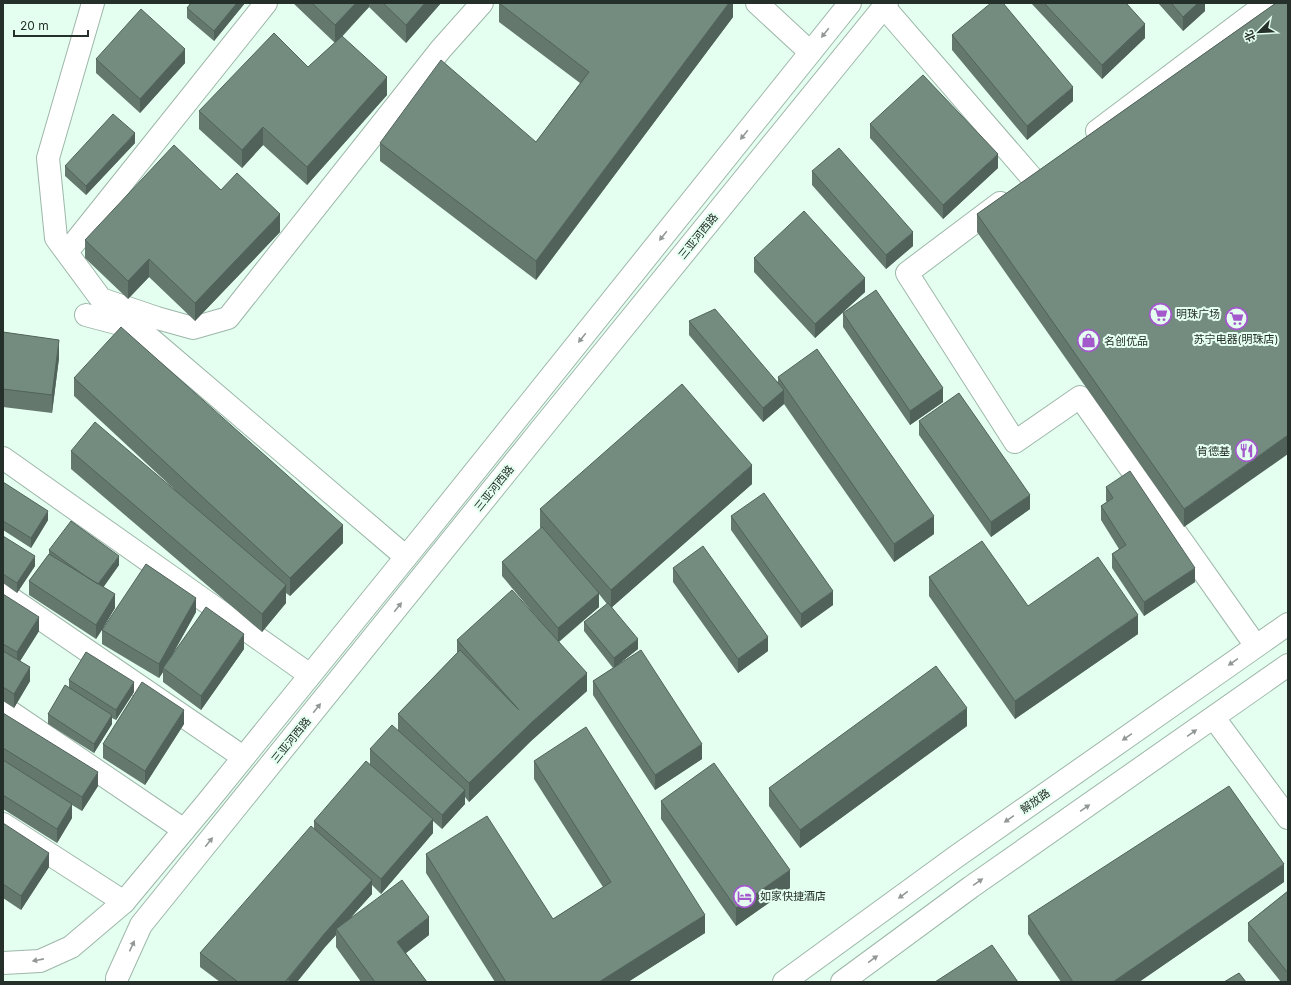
<svg xmlns="http://www.w3.org/2000/svg" width="1291" height="985" viewBox="0 0 1291 985" font-family="Inter,'Noto Sans SC',sans-serif">
<style>
.lines{fill:none;stroke-linecap:round;stroke-linejoin:round}
.minor-casing{stroke:#9eb7aa;stroke-width:24}
.major-casing{stroke:#9eb7aa;stroke-width:24}
.minor{stroke:#fff;stroke-width:22}
.major{stroke:#fff;stroke-width:22}
.wall{fill:#64786e}
.shaded-wall{fill:#51625a}
.building{fill:#748c80;stroke:#51625a}
.oneway{fill:#929895}
.labels{text-anchor:middle;dominant-baseline:central;stroke-width:4;stroke-linejoin:round;paint-order:stroke}
.street-label{font-size:11px;fill:#26302b;stroke:#e4fef0}
.poi-label{font-size:11px;fill:#26302b;stroke:#e4fef0;text-anchor:start}
</style>
<rect width="100%" height="100%" fill="#e4fef0"/>
<g class="lines">
<defs>
<path id="minor" d="M93,3l-45,155 8,80 45,61 56,19 36,10 35,-10 213,-269 41,-46
M757,3l53,49
M884,7l149,172
M1097,131l170,-128
M1000,203l-93,70 108,169 65,-45 176,249
M67,252l199,-249
M86,315l53,14 267,228
M3,458l307,217
M3,593l240,164
M3,707l181,123
M1214,718l74,100
M3,824l121,78"/>
<path id="major" d="M3,963l37,-2 31,-14 53,-45 81,-97 223,-275 422,-527
M117,982v-4l24,-53 397,-492 349,-430
M784,982l173,-126 331,-232
M842,982l129,-95 317,-222"/>
</defs>
<use href="#minor" class="minor-casing"/>
<use href="#major" class="major-casing"/>
<use href="#minor" class="minor"/>
<use href="#major" class="major"/>
</g>
<path class="wall" d="M191,3h54l-31,38 -27,-23v-10z
M293,3h148l-35,40 -37,-36 -28,31 46,57 -80,90 -44,-40 -21,23 -43,-39v-18l109,-44 27,-24z
M499,3h234v14l-197,263 -156,-119v-18l156,-1 44,-59 -81,-61z
M1031,3h95l19,35 -43,41z
M1158,3h47v8l-22,20z
M1276,3l-92,524 -207,-295v-18z
M952,35l121,66 -46,39 -75,-90z
M96,59l89,4 -45,50 -44,-40z
M870,124l128,44 -55,51 -73,-81z
M135,143l-49,52 -21,-19v-10z
M812,171l101,75 -27,23 -74,-84z
M221,190l59,42 -85,89 -46,-44 -21,22 -43,-41v-18z
M754,258l111,34 -50,46 -61,-66z
M843,313l100,89 -33,23 -67,-98z
M689,321l89,61v-5l156,157 -40,28 -110,-158 -21,18 -74,-87z
M3,332l56,26 -7,55 -49,-6z
M74,378l269,165 -53,53 -4,-3v10l-24,29 -191,-163v-18l103,38 -100,-93z
M919,421l111,88 -39,28 -72,-102z
M3,482l45,38 -17,28 -28,-18z
M752,484l-140,123 26,42 -22,17 86,93 -47,31 -62,-95v-14l20,-13 -29,-37v-9l23,-18 -8,-10v13l-40,35 28,49 -56,50 -62,61 -4,-5v7l-23,25 -9,-8v12l-52,61 -9,-9v9l-22,24 79,17 -23,18 21,29h-66l-25,-35v-12l-11,12 -28,35h-77l-20,-15v-14l114,-124v-8l56,-57v-15l28,-19v-16l59,-61v-13l81,-21 -36,-43v-14l39,-33 -1,-2v-18z
M1106,487l89,95 -51,34 -32,-48v-14l7,-5 -18,-29v-14l6,-4 -1,-1z
M731,516l102,89 -32,23 -70,-98z
M3,536l32,30 -18,27 -14,-10z
M49,550l70,15 -16,22 12,21 -12,20 93,-16 -23,42 71,-5 -43,61 -38,-28v-10l-4,6 -57,-34v-14l-6,9 -67,-44v-14l20,-27z
M673,568l95,83 -30,22 -65,-91z
M929,577l99,29 110,28 -123,85 -86,-123z
M3,594l36,37 -19,30 10,20 -16,27 -11,-7z
M69,680l65,12 -18,28 -4,-2v6l-18,29 -46,-29v-10l21,-27z
M3,713l95,73 -16,25 -10,-6v13l-15,25 -54,-34z
M184,724l-39,61 -42,-27v-14z
M967,726l-167,122 -31,-42v-18z
M534,761l171,172 -77,49h-133l-69,-109v-19l127,65 50,-32 -69,-108z
M661,801l129,87 -54,38 -75,-107z
M3,823l46,44 -28,43 -18,-12z
M1284,882l-145,100h-78l-33,-48v-18z
M1288,891v91h-7l-33,-41v-18z"/>
<path class="shaded-wall" d="M237,3h8l-31,38v-10z
M356,3h13v4l-34,36v-18z
M425,3h16l-35,40v-18z
M729,3h4v14l-197,263v-19z
M1198,3h7v8l-22,20v-14z
M1145,24v14l-43,41v-14z
M185,49v14l-45,50v-14z
M387,77v18l-80,90v-18z
M1073,87v14l-46,39v-14z
M263,127v18l-21,23v-18z
M135,133v10l-49,52v-9z
M998,154v14l-55,51v-14z
M280,214v18l-85,89v-18z
M913,232v14l-27,23v-14z
M149,259v18l-21,22v-18z
M865,278v14l-50,46v-14z
M59,340v18l-7,55v-18z
M943,388v14l-33,23v-14z
M784,390v14l-21,18v-14z
M1288,435v19l-104,73v-18z
M752,465v19l-141,124v-18z
M1030,495v14l-39,28v-15z
M48,511v9l-17,28v-10z
M934,516v18l-40,28v-18z
M343,525v18l-53,53v-18z
M35,556v10l-18,27v-10z
M119,556v9l-21,30v-10z
M1195,568v14l-51,34v-14z
M286,585v18l-24,29v-18z
M833,591v14l-32,23v-14z
M599,593v14l-41,35v-14z
M115,594v14l-19,31v-14z
M196,598v14l-32,57 -1,-1v4l-4,6v-14z
M1138,615v19l-123,85v-18z
M39,617v14l-22,35v-14z
M244,634v15l-43,61v-14z
M768,637v14l-30,22v-14z
M638,639v10l-24,19v-10z
M30,667v14l-16,27v-14z
M587,673v18l-56,50 -62,61v-19l62,-60z
M134,682v10l-18,28v-10z
M967,708v18l-167,122v-18z
M184,710v14l-39,61v-14z
M112,715v9l-18,29v-9z
M702,744v15l-47,31v-15z
M98,772v14l-16,25v-14z
M465,790v14l-23,25v-14z
M72,804v14l-15,25v-14z
M433,819v14l-52,61v-15z
M49,853v14l-28,43v-14z
M1284,864v18l-145,100h-26z
M790,870v18l-54,38v-18z
M372,880v14l-34,38 -2,-3v6l-11,12 -28,35h-11l39,-49z
M705,915v18l-77,49h-29z
M429,917v18l-32,25v-18z"/>
<path class="building" d="M191,3h46l-23,28 -27,-23z
M312,3h44l-21,22z
M383,3h42l-19,22z
M499,3h230l-193,258 -156,-118 61,-83 95,82 53,-70z
M991,3h12l70,84 -46,39 -75,-91z
M1044,3h82l19,21 -43,41z
M1171,3h27l-15,14z
M1276,3h12v432l-104,74 -207,-295z
M141,9l44,40 -45,50 -44,-40z
M274,33l34,34 34,-31 45,41 -80,90 -44,-40 -21,23 -43,-39z
M923,75l75,79 -55,51 -73,-81z
M113,114l22,19 -49,53 -21,-20z
M174,145l47,45 16,-17 43,41 -85,89 -46,-44 -21,22 -43,-41z
M839,148l74,84 -27,23 -74,-84z
M804,211l61,67 -50,46 -61,-66z
M876,290l67,98 -33,23 -67,-98z
M715,309l69,81 -21,18 -74,-87z
M121,327l222,198 -53,53 -216,-200z
M3,332l56,8 -7,55 -49,-6z
M817,349l117,167 -40,28 -116,-167z
M682,384l70,81 -141,125 -71,-81z
M959,393l71,102 -39,27 -72,-101z
M95,422l191,163 -24,29 -191,-163z
M1130,471l65,97 -51,34 -32,-48 14,-9 -25,-39 12,-8 -7,-11z
M3,482l45,29 -17,27 -28,-17z
M764,493l69,98 -32,23 -70,-98z
M71,521l48,35 -21,28 -10,-6 -39,-28z
M542,527l57,66 -41,35 -56,-66z
M3,536l32,20 -18,27 -14,-9z
M982,541l46,65 70,-49 40,58 -123,86 -86,-124z
M703,546l65,91 -30,22 -65,-91z
M49,554l66,40 -19,31 -67,-44z
M146,564l50,34 -37,66 -57,-34z
M512,590l75,83 -56,50 -62,60 -71,-69 62,-64 59,60 -62,-70z
M3,594l36,23 -22,35 -14,-8z
M608,603l30,36 -24,19 -30,-36z
M206,607l38,27 -43,62 -38,-28z
M641,650l61,94 -47,31 -62,-94z
M3,651l27,16 -16,27 -11,-7z
M86,652l48,30 -18,28 -47,-30z
M936,666l31,42 -167,122 -31,-42z
M142,682l42,28 -39,61 -42,-27z
M65,685l47,30 -18,29 -46,-30z
M3,713l95,59 -16,25 -79,-49z
M392,725l73,65 -23,25 -72,-66z
M586,727l119,188 -106,67h-93l-80,-128 61,-38 66,103 58,-37 -77,-121z
M3,760l69,44 -15,25 -54,-34z
M366,761l67,58 -52,60 -67,-58z
M714,763l76,107 -54,38 -75,-107z
M1229,786l55,78 -171,118h-40l-45,-66z
M3,823l46,30 -28,43 -18,-12z
M311,826l61,54 -47,53 -40,49h-47l-38,-29z
M402,880l27,37 -32,25 30,40h-52l-39,-53z
M1288,891v82l-40,-50z
M992,945l26,37h-83z
M1239,973l7,9h-22z
M288,979l3,3h-6z"/>
<defs><path id="oneway-solid" d="M-6-.8H1V-3.2L6.5 0L1 3.2V.8H-6Z"/></defs>
<g class="oneway">
<use href="#oneway-solid" transform="translate(825 33) rotate(129)"/>
<use href="#oneway-solid" transform="translate(744 135) rotate(129)"/>
<use href="#oneway-solid" transform="translate(663 236) rotate(129)"/>
<use href="#oneway-solid" transform="translate(582 338) rotate(129)"/>
<use href="#oneway-solid" transform="translate(398 607) rotate(-51)"/>
<use href="#oneway-solid" transform="translate(1233 662) rotate(145)"/>
<use href="#oneway-solid" transform="translate(317 708) rotate(-51)"/>
<use href="#oneway-solid" transform="translate(1192 733) rotate(-35)"/>
<use href="#oneway-solid" transform="translate(1127 737) rotate(145)"/>
<use href="#oneway-solid" transform="translate(1085 808) rotate(-35)"/>
<use href="#oneway-solid" transform="translate(1009 819) rotate(145)"/>
<use href="#oneway-solid" transform="translate(209 842) rotate(-51)"/>
<use href="#oneway-solid" transform="translate(978 882) rotate(-35)"/>
<use href="#oneway-solid" transform="translate(903 895) rotate(144)"/>
<use href="#oneway-solid" transform="translate(132 946) rotate(-65)"/>
<use href="#oneway-solid" transform="translate(873 959) rotate(-36)"/>
<use href="#oneway-solid" transform="translate(38 960) rotate(169)"/>
</g>
<defs>
<symbol id="supermarket-ring" viewBox="-11 -11 22 22"><circle r="9.5" fill="#e4fef0" stroke="#a359cc" stroke-width="1.5"/><path d="M-6-5.5h2.5l.6 2H6L4.5 2H-2.5L-4.4-4H-6ZM-1.5 3.2a1.3 1.3 0 1 0 .1 0ZM3 3.2a1.3 1.3 0 1 0 .1 0Z" fill="#a359cc"/></symbol>
<symbol id="shop-ring" viewBox="-11 -11 22 22"><circle r="9.5" fill="#e4fef0" stroke="#a359cc" stroke-width="1.5"/><path d="M-5-2.5h2.3a2.7 3.5 0 0 1 5.4 0H5L5.5 6h-11ZM-1.5-2.5h3a1.5 2.3 0 0 0-3 0Z" fill="#a359cc"/></symbol>
<symbol id="restaurant-ring" viewBox="-11 -11 22 22"><circle r="9.5" fill="#e4fef0" stroke="#a359cc" stroke-width="1.5"/><path d="M-5-6h1v4h1v-4h1v4h1v-4h1v5L-1.5 .5V6h-2V.5L-5-1ZM5-6V6H3V1.5H1.5Q1.5-4 5-6Z" fill="#a359cc"/></symbol>
<symbol id="hotel-ring" viewBox="-11 -11 22 22"><circle r="9.5" fill="#e4fef0" stroke="#a359cc" stroke-width="1.5"/><path d="M-6-4.5h1.5V1H6V5H4.5V3h-9V5H-6ZM-4 0a1.8 1.8 0 1 1 3.6 0ZM.5 0V-2.5h3Q6-2.5 6 0Z" fill="#a359cc"/></symbol>
</defs>
<g fill-rule="evenodd">
<use href="#supermarket-ring" x="1148" y="302" width="25" height="25"/>
<use href="#supermarket-ring" x="1224" y="306" width="25" height="25"/>
<use href="#shop-ring" x="1076" y="328" width="25" height="25"/>
<use href="#restaurant-ring" x="1234" y="438" width="25" height="25"/>
<use href="#hotel-ring" x="732" y="884" width="25" height="25"/>
</g>
<g class="labels">
<g class="street-label">
<text transform="translate(698 236) rotate(-51)">三亚河西路</text>
<text transform="translate(494 488) rotate(-51)">三亚河西路</text>
<text transform="translate(291 740) rotate(-51)">三亚河西路</text>
<text transform="translate(1035 801) rotate(-35)">解放路</text>
</g>
<g class="poi-label">
<text x="1176" y="314">明珠广场</text>
<text x="1236" y="339" text-anchor="middle">苏宁电器(明珠店)</text>
<text x="1104" y="341">名创优品</text>
<text x="1230" y="451" text-anchor="end">肯德基</text>
<text x="760" y="896">如家快捷酒店</text>
</g>
</g>
<rect width="1291" height="985" fill="none" stroke="#26302b" stroke-width="8"/>
<g transform="translate(1259 32) rotate(246)" stroke="#e4fef0" stroke-width="3" paint-order="stroke">
<path d="M0-3L7 15L0 10L-7 15Z" fill="#26302b"/>
<text y="-6" font-size="11" font-weight="bold" text-anchor="middle" fill="#26302b">北</text>
</g>
<path d="M14 30v6h74v-6" fill="none" stroke="#26302b" stroke-width="2"/>
<text x="20" y="30" font-size="12" fill="#26302b" stroke="#e4fef0" stroke-width="3" paint-order="stroke">20 m</text>
</svg>
